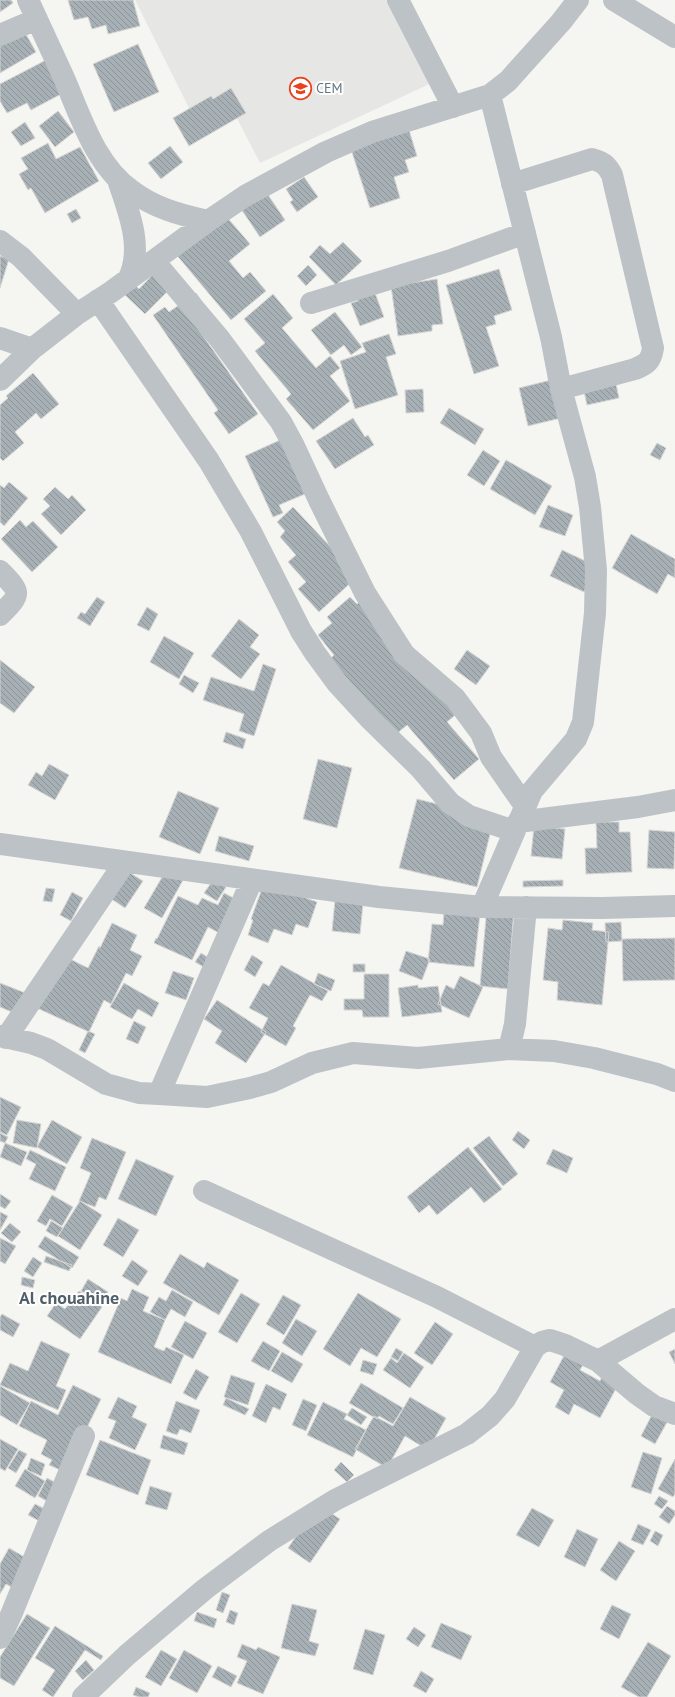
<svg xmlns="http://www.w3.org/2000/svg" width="675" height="1697" viewBox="0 0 675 1697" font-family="'PT Sans',sans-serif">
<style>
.built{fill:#e6e7e5}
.building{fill:url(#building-back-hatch);stroke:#d7d6d4}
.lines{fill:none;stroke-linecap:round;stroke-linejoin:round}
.minor{stroke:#bdc2c6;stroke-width:22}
.labels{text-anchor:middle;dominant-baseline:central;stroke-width:4;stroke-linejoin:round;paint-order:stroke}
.poi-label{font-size:14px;fill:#637784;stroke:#fff;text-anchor:start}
.district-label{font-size:18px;font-weight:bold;fill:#515f68;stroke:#fff}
</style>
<defs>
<pattern id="building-back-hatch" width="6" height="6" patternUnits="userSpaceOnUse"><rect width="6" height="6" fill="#a7b0b5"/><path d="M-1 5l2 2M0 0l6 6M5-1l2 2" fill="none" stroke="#8c9499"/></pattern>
</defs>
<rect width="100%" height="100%" fill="#f5f5f1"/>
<path class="built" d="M135,0h259l42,81 -176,82 -35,-68 -34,17z"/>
<path class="building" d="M0,0h11l2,3 -13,9z
M68,0h65l7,26 -32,8 -2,-9 -14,4 -4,-12 -14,3z
M19,22l17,30 -36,21v-46z
M138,44l21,48 -45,20 -21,-48z
M46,60l17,33 -32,17 -4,-7 -20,10 -7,-12v-17z
M231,88l15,25 -57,33 -16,-28 38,-22 2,3z
M58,111l16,21 -19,15 -16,-21z
M25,122l10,16 -14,8 -10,-14z
M408,127l9,29 -12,4 4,12 -15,5 6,21 -30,10 -20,-62z
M48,143l8,16 24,-12 19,34 -54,32 -14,-25 -3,2 -9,-16 9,-5 -7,-11z
M170,146l13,16 -22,17 -13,-16z
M304,177l14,20 -21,15 -7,-10 3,-2 -7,-11z
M262,186l23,34 -25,17 -23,-34z
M76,209l5,9 -9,5 -5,-9z
M225,215l25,29 -21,17 14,17 7,-6 16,19 -35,29 -56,-67z
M343,242l19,19 -26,24 -27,-28 11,-12 10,9z
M0,256l9,3 -9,29z
M308,265l9,10 -11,11 -9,-10z
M160,267l16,16 -31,31 -22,-21 10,-10 6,6z
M499,269l13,41 -18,6 2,8 -10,3 13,39 -25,8 -28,-89z
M437,279l6,45 -11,1v6l-34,5 -7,-50z
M372,285l12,32 -24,9 -9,-23 7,-2 -4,-10z
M196,293l13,19 -15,11 64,91 -29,20 -15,-21 4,-3 -65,-95 12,-8 4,5z
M273,294l20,24 -11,10 34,40 14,-12 10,12 -10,8 20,25 -37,29 -27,-31 5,-5 -36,-43 10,-8 -21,-24z
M335,312l27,35 -11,8 -7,-10 -13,10 -20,-25z
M389,334l7,20 -10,3 12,38 -43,14 -15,-48 26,-9 -4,-9z
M33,373l26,31 -18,15 -5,-6 -21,19 9,11 -21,18 -3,-3v-53l8,-7 -2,-2z
M614,375l5,23 -32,7 -5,-23z
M555,379l10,38 -37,9 -9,-38z
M423,389l1,23 -18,1 -1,-23z
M449,408l35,21 -9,16 -35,-22z
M353,418l12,19 3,-2 6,10 -39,24 -19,-28z
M280,440l25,54 -26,11 4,8 -10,4 -28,-61z
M657,443l9,5 -6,12 -10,-5z
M483,450l17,11 -16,25 -17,-11z
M506,460l46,26 -17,29 -45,-26z
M9,482l19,16 -24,28 -4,-4v-37l4,3z
M55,487l13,12 4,-4 14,15 -25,25 -20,-21 9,-8 -7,-7z
M548,505l25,10 -8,21 -26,-9z
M293,507l65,69 -39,36 -21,-23 8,-7 -18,-20 8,-7 -16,-18 5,-6 -8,-9z
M20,520l6,7 7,-6 25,26 -26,25 -31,-33z
M631,534l44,25v19l-7,-4 -11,20 -45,-26z
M562,550l34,16 -12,26 -34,-16z
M97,597l8,5 -15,24 -13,-8 4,-6 4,2z
M350,597l7,7 5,-4 100,109 -15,13 32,37 -25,21 -47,-55 -13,11 -65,-76 5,-5 -16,-20 14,-12 -5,-6z
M147,607l11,7 -9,17 -12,-6z
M239,619l20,16 -9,12 10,7 -19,25 -30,-23z
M164,636l30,17 -15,26 -29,-17z
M467,650l23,16 -14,19 -22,-16z
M0,660l35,27 -21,26 -14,-10z
M263,664l13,5 -22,67 -15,-5 5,-17 -41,-14 8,-23 43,14z
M184,675l15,8 -6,10 -14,-9z
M226,732l20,7 -3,10 -20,-7z
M318,759l34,9 -15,60 -34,-9z
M49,764l20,11 -14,25 -27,-15 8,-13 6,4z
M178,791l41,17 -19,46 -41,-17z
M417,799l77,19 -17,69 -78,-19z
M596,822h23v10h11l2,40 -46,2 -1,-26h12z
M534,826l31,3 -3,30 -31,-3z
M649,830l26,2 -1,37 -27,-1z
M219,836l35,10 -5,15 -34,-10z
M171,862l17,9 -26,47 -18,-10z
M127,871l16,10 -18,27 -15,-10z
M214,879l12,8 -9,14 -13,-8z
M563,880v6l-40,1v-6z
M264,883l53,19 -9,26 -12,-4 -4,11 -18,-6 -6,14 -20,-8 5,-15 -2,-1z
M46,888l9,1 -3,13 -9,-1z
M336,890l28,4 -4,40 -28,-3z
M72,892l11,6 -12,23 -11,-6z
M224,893l15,8 -16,34 -15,-8 -16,33 -38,-17 2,-5 1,1 21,-43 20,9 4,-7 16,7z
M487,906l27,2 -6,81 -28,-3z
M444,910l36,4 -6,53 -46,-5 4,-38 11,1z
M563,920l30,3 -1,7 17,2 -7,73 -45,-5 1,-18 -15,-2 5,-52 14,2z
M621,922l1,19 -16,1 -1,-19z
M112,923l25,12 -7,15 12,6 -10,20 -6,-3 -15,31 -7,-4 -15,32 -52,-24 25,-53 26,13 11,-22 1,2z
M675,938v42l-52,1 -1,-42z
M406,951l24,8 -8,21 -23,-9z
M201,953l13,8 -5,9 -14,-8z
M252,955l11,7 -8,15 -11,-7z
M353,964h12v8h-12z
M281,965l47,26 -6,10 -12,-6 -17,31 3,2 -10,18 -25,-14 7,-14 -19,-10 14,-25 6,3z
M173,971l21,7 -8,22 -21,-7z
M318,973l17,7 -4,11 -17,-7z
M364,974h25v43h-26l-1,-7h-18v-11h20z
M460,976l23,11 -14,31 -31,-14 8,-19 8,4z
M0,983l28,11 -9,21 -19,-8z
M124,983l35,20 -7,14 -14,-8 -6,10 -22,-12z
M418,985v3l20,-2 4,26 -40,5 -4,-29z
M217,1000l49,32 -20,31 -31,-20 7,-12 -18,-12z
M134,1021l12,6 -8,17 -12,-5z
M88,1031l7,3 -10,19 -6,-3z
M0,1097l21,10 -14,28 -7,-3z
M17,1120l24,4 -4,24 -24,-5z
M52,1120l30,17 -15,27 -30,-17z
M518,1131l12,9 -6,9 -12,-9z
M0,1133l8,4 -3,6 -5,-2z
M489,1136l29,38 -15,12 -30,-38z
M92,1138l34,14 -20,48 -7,-3 -4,10 -16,-6 12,-28 -11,-5z
M5,1143l22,9 -6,14 -21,-9z
M468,1147l34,42 -18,14 -13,-16 -34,28 -8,-10 -10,8 -12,-16z
M553,1149l20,9 -6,15 -21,-9z
M30,1150l36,17 -11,24 -26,-12 7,-15 -10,-5z
M136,1159l38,17 -18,40 -38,-17z
M0,1194l11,7 -6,8 -5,-3z
M52,1195l21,12 -11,19 -12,-7 -4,7 -9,-5z
M80,1201l22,14 -22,35 -22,-14z
M0,1212l8,4 -8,14z
M118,1218l21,12 -16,27 -20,-12z
M51,1221l12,7 -6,9 -11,-6z
M10,1223l11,9 -9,10 -11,-9z
M45,1236l34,21 -7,11 -34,-21z
M0,1238l16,8 -11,18 -5,-3z
M180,1254l24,14 3,-6 32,18 -20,35 -56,-32z
M46,1256l26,9 -3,6 -25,-9z
M33,1257l9,6 -9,14 -9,-6z
M132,1260l16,11 -10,15 -16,-10z
M22,1277l13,3 -2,8 -12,-3z
M88,1279l20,13 -7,11 -20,-12z
M132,1289l17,8 -6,14 22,9 -11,27 10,4 2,-4 18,8 -13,29 -73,-32 23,-54 6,3z
M172,1290l21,12 -8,15 -14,-8 -6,11 -15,-8 9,-15 7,4z
M79,1291l23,16 -22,32 -33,-23 9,-13 9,6z
M241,1293l19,11 -23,39 -19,-11z
M358,1293l43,26 -24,38 -16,-9 -11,18 -27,-17z
M283,1295l18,10 -17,30 -18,-11z
M2,1314l18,10 -7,13 -13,-7v-13z
M296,1319l21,12 -15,25 -20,-13z
M185,1321l22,12 -14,26 -22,-12z
M435,1322l18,12 -21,31 -18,-12z
M41,1341l29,13 -14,32 10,4 -8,20 -58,-25 10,-22 18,8z
M263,1341l17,10 -11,20 -18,-10z
M396,1348l7,4 -5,9 -7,-4z
M675,1349v15l-6,-12z
M567,1350l19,10 -6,10 20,11 3,-7 16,9 -19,35 -26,-14 -5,11 -14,-8 9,-17 -14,-8z
M282,1352l21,12 -11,19 -21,-12z
M404,1353l20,14 -14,21 -27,-18 8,-12 6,5z
M363,1360l14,4 -4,11 -13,-4z
M196,1369l13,8 -13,23 -13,-7z
M231,1375l24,8 -7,22 -24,-8z
M361,1383l42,25 -10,16 -14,-8 -2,3 -28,-16z
M266,1384l21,10 -7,16 -7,-3 -7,16 -14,-7z
M73,1385l28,14 -36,73 -16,-7 3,-5 -11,-6 6,-14 -28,-14 12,-25 27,14z
M0,1386l30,17 -13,22 -17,-10z
M118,1397l19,9 -5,11 15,7 -12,26 -26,-12 7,-17 -8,-3z
M410,1397l36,21 -18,32 -23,-14 -18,32 -32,-19 19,-33 19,10z
M226,1398l23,11 -4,6 -22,-10z
M303,1399l14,6 -11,26 -14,-6z
M176,1401l24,9 -9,23 -11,-4 -3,6 -11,-4z
M323,1402l24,12 -3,5 22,11 -13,27 -46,-22z
M656,1407l15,8 -16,29 -14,-8z
M352,1408l15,9 -6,8 -14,-10z
M163,1435l25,8 -4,12 -24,-7z
M0,1439l18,10 -13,22 -5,-3z
M100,1440l51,20 -13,35 -52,-20z
M19,1450l8,4 -11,19 -8,-5z
M643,1452l19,6 -11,36 -20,-7z
M31,1458l14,6 -4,12 -14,-6z
M675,1459v35l-2,3 -15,-8z
M341,1462l13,13 -7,7 -13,-12z
M25,1469l20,12 -10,17 -20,-12z
M47,1478l15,8 -10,18 -14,-8z
M150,1486l22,7 -5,17 -22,-6z
M659,1496l9,5 -6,8 -8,-5z
M35,1504l16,8 -6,12 -17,-9z
M667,1506l8,5v4l-6,9 -10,-7z
M323,1508l17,11 -30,44 -22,-15 16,-23z
M532,1508l22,12 -15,27 -23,-12z
M638,1524l13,6 -8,15 -12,-5z
M577,1529l21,10 -13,28 -21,-10z
M655,1531l8,4 -5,11 -8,-5z
M619,1541l16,10 -19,30 -16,-11z
M9,1548l24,14 -16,28 -11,-6 -6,10v-30z
M222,1592l8,3 -7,18 -7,-3z
M292,1604l25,6 -8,31 10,3 -4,12 -34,-8z
M612,1605l19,9 -12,25 -19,-10z
M230,1610l8,3 -4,12 -8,-3z
M197,1612l20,7 -3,9 -20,-7z
M27,1614l23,14 -36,58 -14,-8v-21z
M441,1623l31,13 -11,24 -30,-13z
M55,1626l48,30 -2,4 -16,-10 -32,47 -11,-7 13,-20 -20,-12z
M414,1627l12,8 -8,12 -12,-8z
M365,1629l20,6 -12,40 -20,-6z
M648,1642l23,14 -24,41h-8l-18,-10z
M242,1644l14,6 2,-3 22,10 -17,37 -26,-11 10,-22 -10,-4z
M161,1650l16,9 -16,27 -16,-9z
M184,1650l28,16 -15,27 -28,-15z
M86,1660l8,10 -11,10 -8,-9z
M218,1666l19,10 -6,11 -19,-10z
M421,1671l13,8 -8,14 -13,-7z
M136,1687l14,6 -2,4h-9l-6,-2z"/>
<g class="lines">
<path class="minor" d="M28,0c12,26 24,52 36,78 17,39 31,87 68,113 22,17 49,24 76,30
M398,0l55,107
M614,0l61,37
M0,35l37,-16
M118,180c11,32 26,69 10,100
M512,184l80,-25c11,3 15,6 20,16l41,173c-2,13 -6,16 -18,21l-74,20
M0,241l21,16 56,57
M154,261l65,77 62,84 13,24 25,54 46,93 39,61 51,44 26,35 10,24 34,49
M98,300l111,161 42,71 50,99 14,22 22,30 34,37 50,49 29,34 19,13 45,15
M311,303l137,-42 77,-28
M0,338l32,11
M0,380l32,-31 45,-35 34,-22 97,-71 37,-25 81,-44 46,-20 118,-37 18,-14 17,-19 36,-40 17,-22
M0,571c21,22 22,22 0,44
M518,822l120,-15 37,-7
M0,844l379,53 103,10 120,1 73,-2
M482,907l50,-116 44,-52 7,-17 12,-109 1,-43 -6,-63 -5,-30 -24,-88 -10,-52 -61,-242
M0,1036l31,7 16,6 59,35 33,9 20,1 48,3 43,-9 21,-6 41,-19 41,-10 65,5 91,-9 45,2 40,7 63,16 18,7
M6,1038l119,-176
M509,1049l6,-25 11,-117
M159,1094l93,-214
M204,1191l233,106 98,50
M598,1361l77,-42
M0,1638l11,-23 73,-179
M83,1697l44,-42 78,-66 64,-48 66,-41 132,-66 23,-18 15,-17 30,-52 7,-5 8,-2 15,5 33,16 39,33 17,12 21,8"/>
</g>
<defs>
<symbol id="school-ring" viewBox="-11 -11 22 22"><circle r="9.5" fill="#fff" stroke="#e9421d" stroke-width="1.5"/><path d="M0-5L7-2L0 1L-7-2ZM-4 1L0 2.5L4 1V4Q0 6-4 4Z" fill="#e9421d"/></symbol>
</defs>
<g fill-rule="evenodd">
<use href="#school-ring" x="288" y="76" width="25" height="25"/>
</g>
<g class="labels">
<g class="poi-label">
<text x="316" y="88">CEM</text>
</g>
<g class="district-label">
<text x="69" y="1297">Al chouahine</text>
</g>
</g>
</svg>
